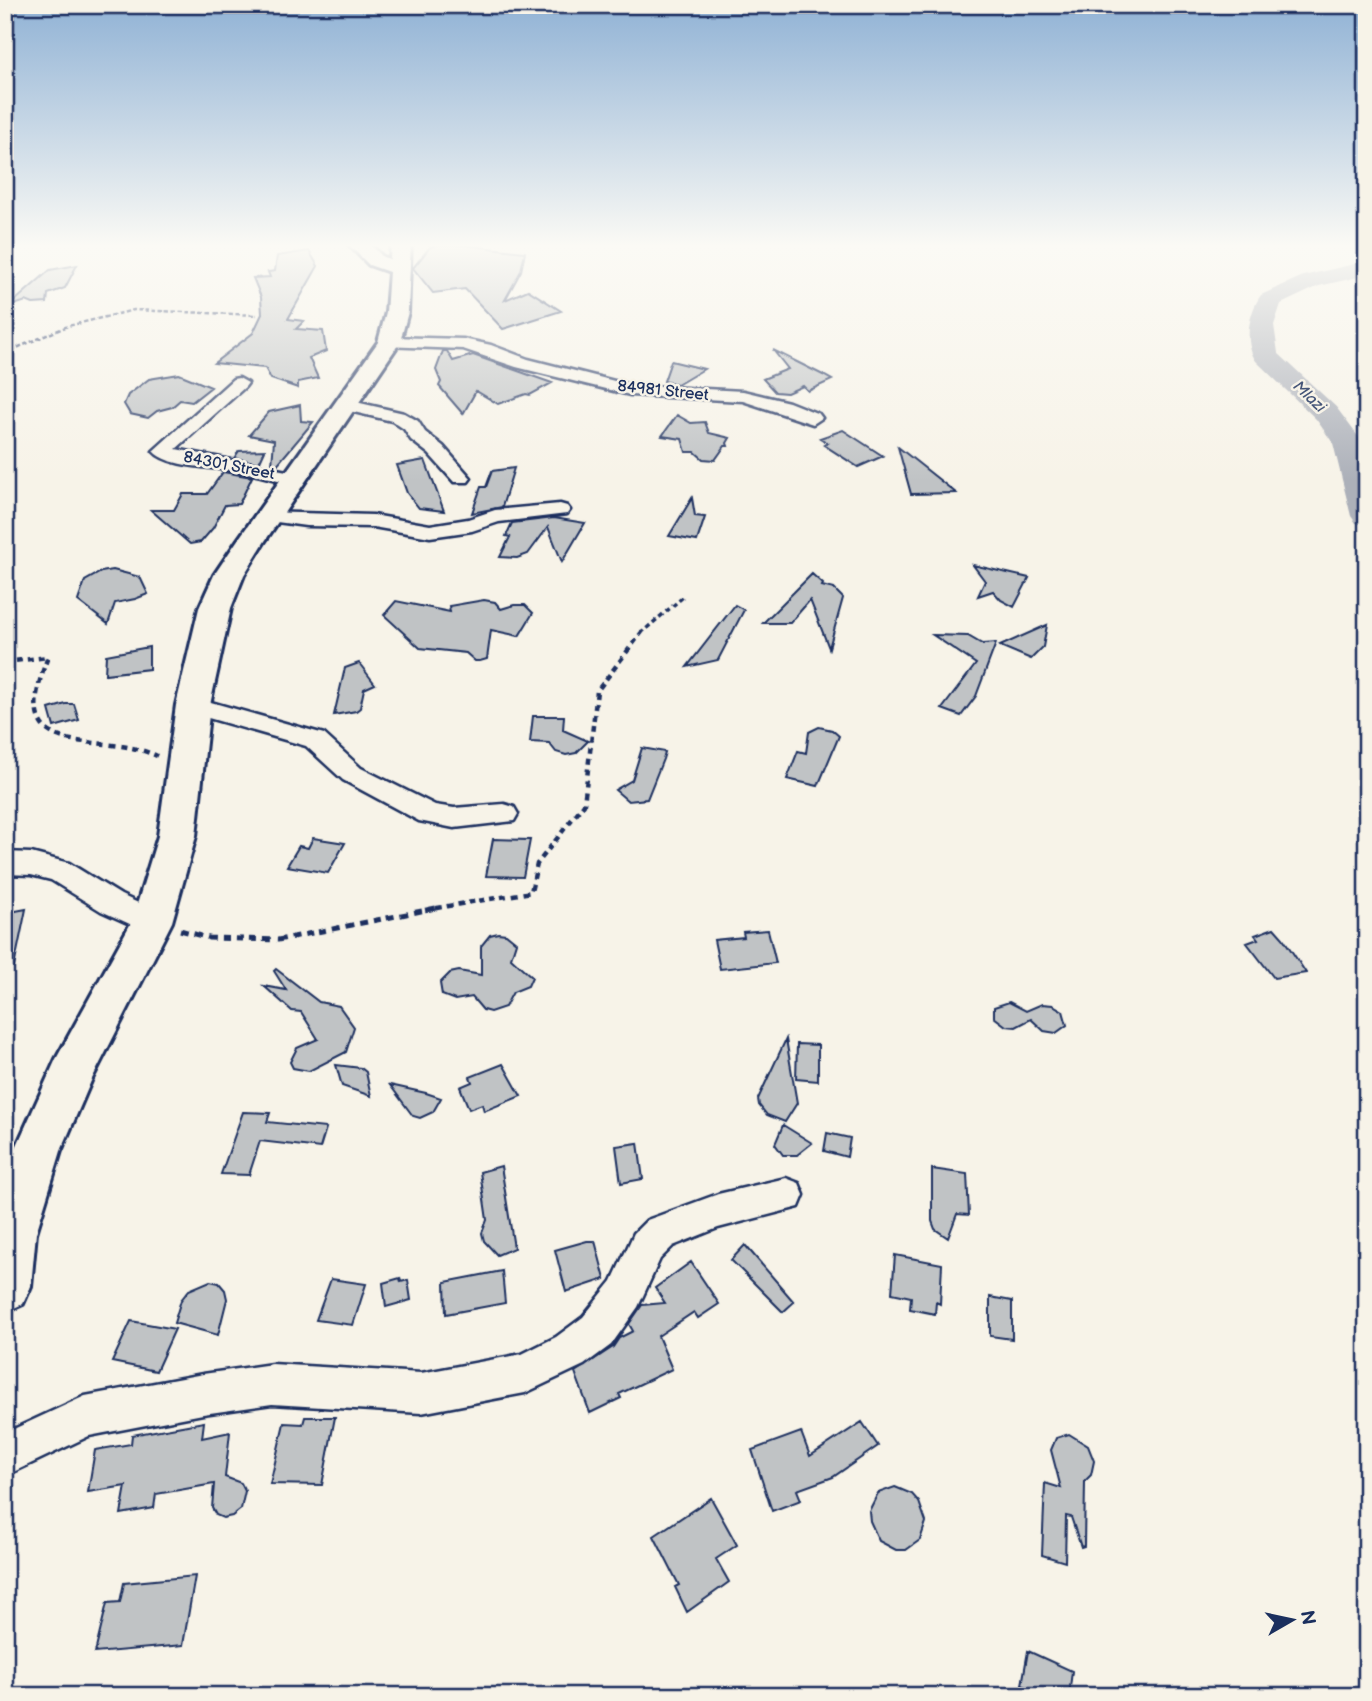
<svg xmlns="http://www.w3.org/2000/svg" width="1372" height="1701" viewBox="0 0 1372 1701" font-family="'Balsamiq Sans',sans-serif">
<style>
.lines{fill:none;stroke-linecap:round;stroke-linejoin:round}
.river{fill:#acb0b9;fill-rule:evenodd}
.building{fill:#c0c3c5;stroke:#1b2f5e;stroke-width:2}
.street-casing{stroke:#1b2f5e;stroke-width:5}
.secondary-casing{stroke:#1b2f5e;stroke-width:6}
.path-far3{stroke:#1b2f5e;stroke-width:2.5;stroke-dasharray:4.5 2.5;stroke-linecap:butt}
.path-far2{stroke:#1b2f5e;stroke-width:3.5;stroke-dasharray:5 3.5;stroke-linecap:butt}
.path-far1{stroke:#1b2f5e;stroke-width:4.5;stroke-dasharray:6 5;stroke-linecap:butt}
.path{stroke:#1b2f5e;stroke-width:5;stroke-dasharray:8 6;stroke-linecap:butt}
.street{fill:#f7f3e8;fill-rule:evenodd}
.secondary{fill:#f7f3e8;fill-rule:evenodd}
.labels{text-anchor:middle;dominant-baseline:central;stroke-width:5;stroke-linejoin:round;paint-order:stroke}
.far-street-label{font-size:16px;fill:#1b2f5e;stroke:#f7f3e8}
.far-water-label{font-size:16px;font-style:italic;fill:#465679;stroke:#f7f3e8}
</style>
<rect width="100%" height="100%" fill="#f7f3e8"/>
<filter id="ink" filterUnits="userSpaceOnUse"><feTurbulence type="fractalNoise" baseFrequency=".0143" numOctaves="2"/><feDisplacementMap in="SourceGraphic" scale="14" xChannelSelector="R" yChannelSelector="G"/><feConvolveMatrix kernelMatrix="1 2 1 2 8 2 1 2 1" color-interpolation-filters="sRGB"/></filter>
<g filter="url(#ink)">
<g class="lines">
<path class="river" d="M1367,261v14l-48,11 -38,18 -7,21 4,28 58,54 27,36 4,18v65l-11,-3 -5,-7 -18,-73 -17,-24 -60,-58c-13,-19 -7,-49 5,-66l42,-19z"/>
</g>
<path class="building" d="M445,243l80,9 -4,19 -16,29 23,-10 33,21 -58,18 -38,-40 -32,4 -20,-25 17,-21z
M309,251l9,15 -30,53 16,2 -8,8 27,2 3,20 -17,7 9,20 -20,4v6l-27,-9 -6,-11 -51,-5 39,-30 9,-19 -1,-17 -8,-19 17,-1 -2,-5 7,-1 2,-15z
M77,265l-12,23 -17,6 -1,9 -14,1 -7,-3 -18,6 42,-37z
M773,350l50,25 9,5 -24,11 -5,-5 -16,7 -12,-1 -12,-13 25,-10z
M443,351h4l6,10 20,-6 79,28 -22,12 -4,-1 -28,10 -22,-13 -13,23 -24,-28 2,-4 -5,-12z
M671,361l33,8 -27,16 -13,-4z
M179,374l32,13 -19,15 -12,-2 -8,7 -15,4 -9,7 -18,-4 -6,-10 4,-9 21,-16z
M300,405l1,16 12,1 -37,44 -4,-1 2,-25 -25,-5 20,-23z
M677,415l14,8 14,-1 4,11 21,5 -3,5 1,3h-3l-10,14 -12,-1 -8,-7h-9l-4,-13 -20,-3z
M843,430l40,26 -25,11 -34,-22 4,-2 -8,-5z
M898,447l58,46 -45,1z
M265,450l-6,13 -25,-5 5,-7z
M425,460l19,51 -25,-3 -12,-15 -10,-28z
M514,468l-12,39 -30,6 9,-26h5l6,-16z
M223,472l29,5 -13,27 -14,1 -12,23 -12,14 -11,2 -39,-34h23l9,-16h24z
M692,498l3,18 10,1 -8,24 -28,-5z
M554,518l31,5 -23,39 -14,-35 -20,27 -11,4 -17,-1 10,-20 -4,-1 6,-13z
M973,565l56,13 -15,29 -13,-7 -8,-9 -15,5 7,-15z
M113,570l27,7 8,17 -13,5 -20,4 -7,21 -30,-23 7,-20 16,-9z
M812,574l11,10 -1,2 12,3 9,9 -14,50 -19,-48 -20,23h-27z
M484,600l11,2 6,7 13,-4h11l8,8 -14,23 -28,-6 -4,29 -7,2h-5l-9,-8 -46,-5 -36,-33 12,-14 54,11 -1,-6z
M735,605l9,5 -26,50 -31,7z
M1047,625l-4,22 -12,12 -31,-13z
M933,635l35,1 14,8 14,-1 -20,53 -15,20 -19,-7 34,-45z
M149,647v22l-44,5 1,-19z
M359,663l16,21 -11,5 -4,19 -4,3 -22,4 11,-47z
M66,704h8l5,16 -25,7 -5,-18z
M533,716h31l-1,14 25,11 -12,12 -10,2 -10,-3 -7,-9 -19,-1z
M819,727l13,3 7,6 -21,50 -31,-7 11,-28 8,2 3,-21z
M642,748l23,4 -2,7 -16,40 -19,2 -13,-11 17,-10z
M313,838l32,5 -17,30 -41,-7 12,-20 9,2z
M493,839l37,1 -7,37 -37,-1z
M26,909l-12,58 -9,-1v-53z
M1274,928l9,10 23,35 -32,5 -27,-35 11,-4 -3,-4z
M768,930l8,33 -56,6 -6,-29 30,-3 -1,-5z
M498,933l8,1 10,8 -5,16 21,19 -4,9 -15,6 -8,15 -15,5 -7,-2 -11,-13 -17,3 -13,-5 -2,-12 10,-10 9,-2 22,4v-29l9,-11z
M276,969l43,33 20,4 15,21 -8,25 -37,19 -16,-3 -3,-6 7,-14 21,-9 -17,-27 -9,-1 -28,-25 22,4 -12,-19z
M1009,1002l17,9 16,-7 11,1 10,6 4,14 -11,8 -12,-2 -13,-12 -15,8 -10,-1 -12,-9v-10z
M786,1039l11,64 -12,19 -18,-7 -8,-10 -1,-6z
M797,1044l21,1v36l-22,-2z
M503,1064l18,32 -37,15 -2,-7 -13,5 -9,-22 12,-5 -2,-5z
M336,1065l25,3 5,4 5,24 -29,-10z
M390,1085l36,8 15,5 -8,14 -13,6 -7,-2z
M243,1112l27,1 -3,9 59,6 -6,20 -60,-7 -11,34 -28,-1z
M783,1125l29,18 -15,12h-14l-8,-11z
M827,1133l23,5 -3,19 -23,-6z
M638,1143l5,36 -22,4 -5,-37z
M501,1166l13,82 -17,7 -13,-14 -2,-8 5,-13 -7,-48z
M932,1169l35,5 2,41 -12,-1 -9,24 -13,-9 -3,-8z
M587,1241h8l10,38 -39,13 -11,-42z
M745,1245l49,57 -11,10 -52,-52z
M895,1255l47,9 -2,40 -4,-2 -1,12 -25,-5 1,-12 -19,-4z
M691,1262l28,42 -21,14 -4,-6 -36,24 14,33 -53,25 2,4 -31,15 -15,-41 38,-25 6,-9 14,-7 -4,-7 13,-19 23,-2 -10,-15z
M502,1271l3,32 -59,11 -1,-32z
M400,1278l1,4 7,-2 3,20 -25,7 -3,-24z
M331,1279l35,5 -13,41 -37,-5z
M210,1281l9,2 6,7 2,9 -9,36 -44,-12 7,-23 8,-10z
M990,1297l22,4v38l-22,-3z
M131,1321l44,8 -19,42 -44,-9z
M305,1417h30l-13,68 -52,-1 14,-61 19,1z
M204,1422l-2,16 28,-6 -5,45 16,6 4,8 -4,18 -9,7 -9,2 -7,-3 -4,-7 2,-24 -58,10 -2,14 -33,6 5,-28 -38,6 7,-42 36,-6 1,-9z
M862,1422l16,24 -45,31 -36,13 4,10 -29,11 -20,-61 49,-18 9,24z
M1069,1434l19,12 6,15 -3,14 -6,6 -1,65 -3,1 -10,-30 -5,-1 -1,46 -23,-7 3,-72 16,5 -10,-38 5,-12z
M895,1487l17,7 7,8 7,20 -6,18 -14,10h-10l-17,-9 -9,-20 -1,-10 9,-18z
M711,1498l26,47 -21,14 13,23 -42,30 -12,-25 4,-2 -25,-49z
M195,1576l-12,69 -88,8 12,-50 13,-1 4,-19z
M1028,1651l44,20 -3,25h-37l1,-6 -11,-5z"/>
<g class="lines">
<defs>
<path id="street" d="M389,337l74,2 28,6 37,14 102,26 113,6 46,11 30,12 3,4 -9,6 -70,-23 -113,-6 -114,-28 -53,-18 -80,-3 -2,-4z
M239,378l9,5 -3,4 -69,62 126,25 3,4 -3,4 -7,2c-19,-4 -39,-10 -58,-13 -22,-4 -70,-3 -84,-20l80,-72z
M347,400l57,13 14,8 7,11 18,14 28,32 -3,4h-14l-25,-28 -18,-14 -7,-11 -12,-8 -51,-12 -3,-4 3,-4z
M560,504l7,2 3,4 -3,4 -68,8 -27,9 -42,6 -57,-10 -67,-1 -44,-6 -3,-4 3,-4 111,3 57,10 38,-6 27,-9z
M193,697l131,37 37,34 74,37 19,3 50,-4 10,3 4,7 -4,7 -60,7 -35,-7 -76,-41 -37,-34 -122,-35 -3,-6 3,-6z
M5,852l26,1 38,10 52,32 41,19 5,8 -5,8 -10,4 -51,-23 -50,-31 -20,-5 -26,-1z
M786,1178l13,5 5,12 -5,12 -81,21 -45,18 -13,13 -22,48 -27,38 -27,20 -59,28 -104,20 -149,-9 -69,10 -114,22 -84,40v-43l80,-37 118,-22 69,-10 149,9 101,-19 34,-17 27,-20 29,-36 22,-48 13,-13 71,-26z"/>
<path id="secondary" d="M347,243h22l14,14 7,2 1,-16h20l-3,69 -8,30 -135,199 -21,34 -13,33 -21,97 -14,131 -24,86 -81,159 -30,70 -25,82 -5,53 -8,18 -18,8v-140l51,-113 76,-138 26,-85 18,-131 23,-97 15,-33 23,-34 141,-199 8,-30 3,-40 -20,-7z"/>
</defs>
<use href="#street" class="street-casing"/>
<use href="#secondary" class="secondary-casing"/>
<path class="path-far3" d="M5,353l63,-27 66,-16 123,5"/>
<path class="path-far2" d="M640,634l43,-37"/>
<path class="path-far1" d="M5,662l43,-5c-45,112 50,71 109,99
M425,910l106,-18 6,-28 47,-60 13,-113 45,-59"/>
<path class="path" d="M180,930l29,8 69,2 158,-32"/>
<use href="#street" class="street"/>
<use href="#secondary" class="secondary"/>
</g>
</g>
<linearGradient id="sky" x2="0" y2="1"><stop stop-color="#90b2d5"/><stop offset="0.51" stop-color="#fbfaf5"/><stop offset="1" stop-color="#fbfaf5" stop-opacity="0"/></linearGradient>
<rect width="1372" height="481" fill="url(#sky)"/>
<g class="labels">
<g class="far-street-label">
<text transform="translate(663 391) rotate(6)">84981 Street</text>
<text transform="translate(229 466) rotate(11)">84301 Street</text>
</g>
<g class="far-water-label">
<text transform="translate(1309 397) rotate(44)">Mlazi</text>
</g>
</g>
<rect width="1372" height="1701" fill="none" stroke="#f7f3e8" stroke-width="28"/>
<rect x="14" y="14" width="1344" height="1673" fill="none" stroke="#1b2f5e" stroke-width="2.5" filter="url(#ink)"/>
<g transform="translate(1292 1620) rotate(81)" stroke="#f7f3e8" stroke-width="5" paint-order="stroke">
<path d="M0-5L12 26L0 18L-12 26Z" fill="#1b2f5e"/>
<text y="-10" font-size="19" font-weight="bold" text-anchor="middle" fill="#1b2f5e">N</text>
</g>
</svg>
